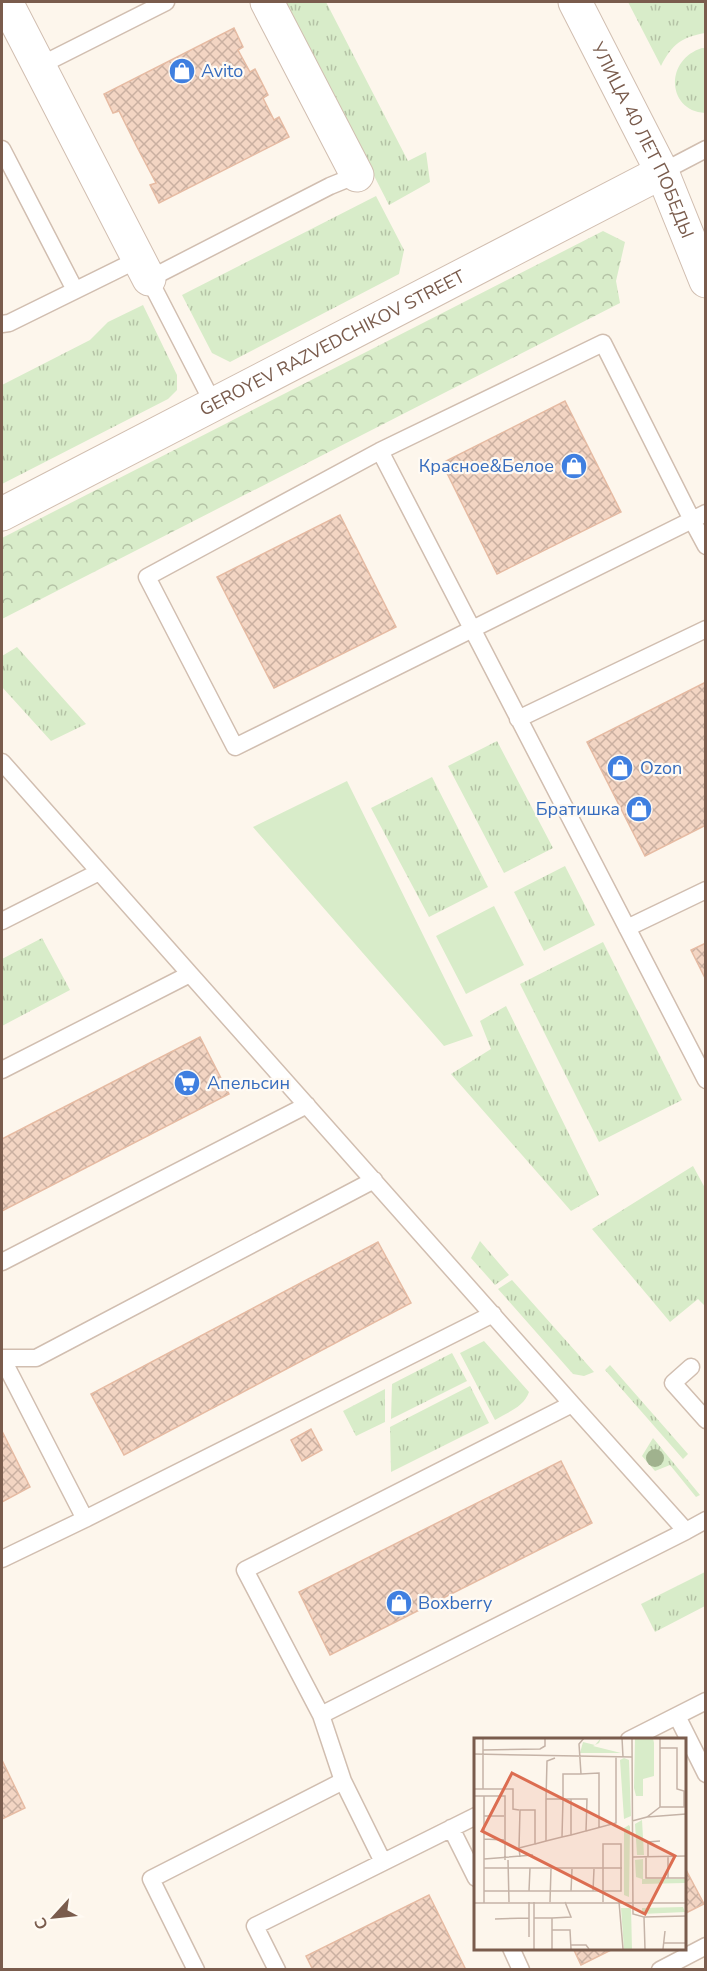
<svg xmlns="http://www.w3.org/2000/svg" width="707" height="1971" viewBox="0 0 707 1971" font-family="'Nunito Sans',sans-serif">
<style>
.grass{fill:url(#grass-tufts)}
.forest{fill:url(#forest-crowns)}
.pitch{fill:#d8ecc9}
.building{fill:url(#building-cross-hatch);stroke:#e6bba3;stroke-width:1.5}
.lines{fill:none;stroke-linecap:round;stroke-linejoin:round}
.service-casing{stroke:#d1beb0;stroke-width:19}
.minor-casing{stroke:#d1beb0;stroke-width:35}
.tertiary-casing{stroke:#d1beb0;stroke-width:35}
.service{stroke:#fff;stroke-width:16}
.minor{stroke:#fff;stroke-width:33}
.tertiary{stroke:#fff;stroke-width:33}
.tree{fill:#a0b28e}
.labels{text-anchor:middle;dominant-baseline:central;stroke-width:4.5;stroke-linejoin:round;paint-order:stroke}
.shop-label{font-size:18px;fill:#366cbe;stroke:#fffaf3;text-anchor:start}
.street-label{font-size:18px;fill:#7a5c4d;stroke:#fffaf3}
.inset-road{fill:none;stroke:#c5b3a7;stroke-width:1.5}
.view{fill:#dc6d51;fill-opacity:0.15;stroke:#dc6d51;stroke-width:3}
.inset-edge{fill:none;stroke:#7a5c4d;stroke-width:3}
</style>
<defs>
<pattern id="grass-tufts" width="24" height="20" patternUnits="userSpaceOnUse" patternTransform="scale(1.5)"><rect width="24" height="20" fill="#d8ecc9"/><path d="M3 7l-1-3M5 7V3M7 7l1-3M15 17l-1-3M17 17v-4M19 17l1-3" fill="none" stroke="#b4c2a5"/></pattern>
<pattern id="forest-crowns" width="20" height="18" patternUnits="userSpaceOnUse" patternTransform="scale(1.5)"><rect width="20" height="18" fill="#d8ecc9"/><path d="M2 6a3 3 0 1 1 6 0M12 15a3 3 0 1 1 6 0" fill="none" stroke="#b4c2a5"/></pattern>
<pattern id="building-cross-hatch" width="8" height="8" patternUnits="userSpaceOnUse" patternTransform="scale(1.5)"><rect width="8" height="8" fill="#f3d5c3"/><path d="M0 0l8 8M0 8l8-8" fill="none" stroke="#cab0a1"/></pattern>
</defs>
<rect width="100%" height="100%" fill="#fdf6ec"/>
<path class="grass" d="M285,2h41l82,159 18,-9 4,30 -41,23z
M628,2h77v31c-23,4 -33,11 -44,33z
M702,48h4l-1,65c-38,-2 -41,-53 -3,-65z
M376,196l28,54 -5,24 -169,88 -18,-9 -30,-58z
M143,305l34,70v15l-9,9 -166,85v-99l88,-45 18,-18z
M17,647l69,77 -35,17 -49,-54v-31z
M497,741l56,107 -49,25 -56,-107z
M432,777l56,110 -59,30 -58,-109z
M565,866l30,59 -51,26 -30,-59z
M42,938l28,52 -68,36v-67z
M603,942l79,158 -83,42 -79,-158z
M506,1006l93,189 -28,16 -120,-137 40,-25 -11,-28z
M693,1166l12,22v118l-7,-7 -28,23 -78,-93z
M480,1241l29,34 -14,10 -24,-27z
M512,1280l82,92 -10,4 -11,-2 -75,-85z
M484,1341l45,51c-5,15 -21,20 -34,28l-35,-67z
M452,1353l15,28 -76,38 1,-35z
M610,1365l78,89 -5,5 -78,-89z
M470,1386l19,37 -98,49 -1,-45z
M385,1389v33l-29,14 -13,-25z
M653,1438l47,57 -4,2 -26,-32 -15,6 -13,-15z
M705,1572v34l-50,26 -14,-28z"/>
<path class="forest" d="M603,231l22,11 -9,39 4,22 -618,316v-81z"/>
<path class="pitch" d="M347,781l126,255 -29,10 -191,-219z
M494,906l30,59 -58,29 -30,-58z"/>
<path class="building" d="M234,28l9,19 -5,3 12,22 5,-3 13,26 -5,3 11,22 5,-3 10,20 -130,66 -9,-18 6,-2 -19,-36 -18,-36 -6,2 -9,-19z
M565,401l56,111 -124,62 -55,-111z
M340,515l56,112 -122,61 -57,-111z
M706,682v143l-61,31 -58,-114z
M706,943v37l-15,-30z
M200,1037l29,57 -227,117v-72z
M378,1242l33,61 -287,152 -33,-61z
M311,1429l11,21 -20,11 -11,-21z
M2,1431l28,56 -28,15z
M561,1461l31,62 -262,132 -31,-63z
M2,1760l23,48 -23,11z
M684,1866l20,38 -20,10z
M429,1895l37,75h-153l-7,-14z
M573,1948h42l-34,17z"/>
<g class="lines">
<defs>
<path id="service" d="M39,66l127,-64
M2,149l73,141
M662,172l44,-23
M2,324l7,-1 130,-64
M213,403l-64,-124 181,-93 27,-11
M380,451l326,629
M706,513l-14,7 -457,227 -88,-170 233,-126 223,-108 89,177 14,26
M518,719l188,-90
M2,762l188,212
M2,921l97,-49
M627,928l79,-38
M2,1070l188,-96 382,430
M2,1262l305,-157
M2,1358l83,161 408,-205
M2,1358h34l338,-178
M691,1367l-18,16 33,37
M686,1531l-114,-127 -327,166 76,145 365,-184 20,-11
M2,1559l83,-40
M677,1716l29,58
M629,1740l77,-39
M343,1781l40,81
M451,1828l25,50
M511,1948l10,22
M196,1970l-45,-91 192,-98 -22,-66
M277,1970l-22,-44 221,-110
M660,1970l46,-24"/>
<g id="minor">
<path d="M6,2l143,277"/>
<path d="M267,2l90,173"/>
<path id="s1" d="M2,514l660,-342"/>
</g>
<g id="tertiary">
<path id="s2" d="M575,2l87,170 44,109"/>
</g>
</defs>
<use href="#service" class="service-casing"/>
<use href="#minor" class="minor-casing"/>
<use href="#tertiary" class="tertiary-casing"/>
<use href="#service" class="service"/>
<use href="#minor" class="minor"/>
<use href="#tertiary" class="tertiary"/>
</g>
<circle class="tree" cx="655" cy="1458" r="9"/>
<defs>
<symbol id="shop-disc" viewBox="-11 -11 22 22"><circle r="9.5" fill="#3f7fe0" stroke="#fffaf3"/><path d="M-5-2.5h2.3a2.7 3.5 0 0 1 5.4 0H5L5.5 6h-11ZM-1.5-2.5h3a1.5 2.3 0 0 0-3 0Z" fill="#fff"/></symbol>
<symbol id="supermarket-disc" viewBox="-11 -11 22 22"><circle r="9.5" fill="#3f7fe0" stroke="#fffaf3"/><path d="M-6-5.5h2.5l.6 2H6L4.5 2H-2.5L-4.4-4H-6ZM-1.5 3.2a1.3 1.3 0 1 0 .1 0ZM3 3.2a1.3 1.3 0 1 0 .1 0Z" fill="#fff"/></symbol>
</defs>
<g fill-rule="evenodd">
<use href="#shop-disc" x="167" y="56" width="30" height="30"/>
<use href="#shop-disc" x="559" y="451" width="30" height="30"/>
<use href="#shop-disc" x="605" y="753" width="30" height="30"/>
<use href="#shop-disc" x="624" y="794" width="30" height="30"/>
<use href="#supermarket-disc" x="172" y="1068" width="30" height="30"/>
<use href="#shop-disc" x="384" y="1588" width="30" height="30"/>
</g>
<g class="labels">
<g class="shop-label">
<text x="201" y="71">Avito</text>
<text x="554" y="466" text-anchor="end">Красное&amp;Белое</text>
<text x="640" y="768">Ozon</text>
<text x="620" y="809" text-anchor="end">Братишка</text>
<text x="207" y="1083">Апельсин</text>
<text x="418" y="1603">Boxberry</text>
</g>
<g class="street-label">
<text stroke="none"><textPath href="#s2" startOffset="154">УЛИЦА 40 ЛЕТ ПОБЕДЫ</textPath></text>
<text stroke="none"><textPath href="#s1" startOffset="372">GEROYEV RAZVEDCHIKOV STREET</textPath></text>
</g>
</g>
<g transform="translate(474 1738)">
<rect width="212" height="212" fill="#fdf6ec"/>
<path d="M127,0l-2,5 -6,3 28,7h-41l3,-11 12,3zM161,0h18l1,5v33l-11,3v17h-7l-2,-8zM168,82l2,35h-7l-2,-31zM169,121v20h42v4l-43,1v-5l-6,-2 -1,-17zM168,170l41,-1 2,5 -43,2z" fill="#d8ecc9"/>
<path d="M150,20l5,2 2,56 -7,3 -4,-59zM155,87l1,2 -1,70 -5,-2v-67zM147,170h10l1,41h-8z" fill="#d8ecc9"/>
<path class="inset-road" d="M9,0v51M110,0l-5,6 2,30 18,-1v54M148,0l1,19M158,0l1,176 11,3 1,32M186,0v69h24v-16l-7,-2v-41h-17M9,12l57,-1 5,-3v-8M0,16l158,3M0,51h39v20l6,1M0,58h31v64M10,58v107M72,61l1,-38 8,-3M97,61h-8v-25h18M10,78h20M173,79l39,-3M158,83l15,-4 13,-10M112,93l30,-8v-66M10,101l20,1M72,103v-42h17l-1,38M61,106l11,-3 16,-4 9,-2 15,-4 1,-32h-16v36M45,110l16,-4v-34h-15l-1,38 1,9M159,119l53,-1M172,119v21h40M174,119v-15l12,-1M10,121l49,-4M34,122l1,42M10,130h138M194,140v-22M10,153h137v-47h-18v58M55,153l1,-23M97,153l1,-22M119,153l1,-22M55,164v35M60,164v47M76,164l1,-33M145,164l4,47M0,165h212M170,179l42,-1M60,180h18v31M78,180l19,-1 -6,-15M21,181l34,-1M78,192h18l1,19M190,205h22M97,207h15l3,4M189,211l2,-18"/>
<path class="view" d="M38,35l163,83 -30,58 -163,-83z"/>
<rect width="212" height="212" class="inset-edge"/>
</g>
<rect width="707" height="1971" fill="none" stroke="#7a5c4d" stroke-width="6"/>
<g transform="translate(54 1917) rotate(243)" stroke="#fffaf3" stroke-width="4.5" paint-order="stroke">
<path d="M0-4.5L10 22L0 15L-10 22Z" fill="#7a5c4d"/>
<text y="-9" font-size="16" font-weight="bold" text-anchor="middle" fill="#7a5c4d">С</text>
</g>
</svg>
